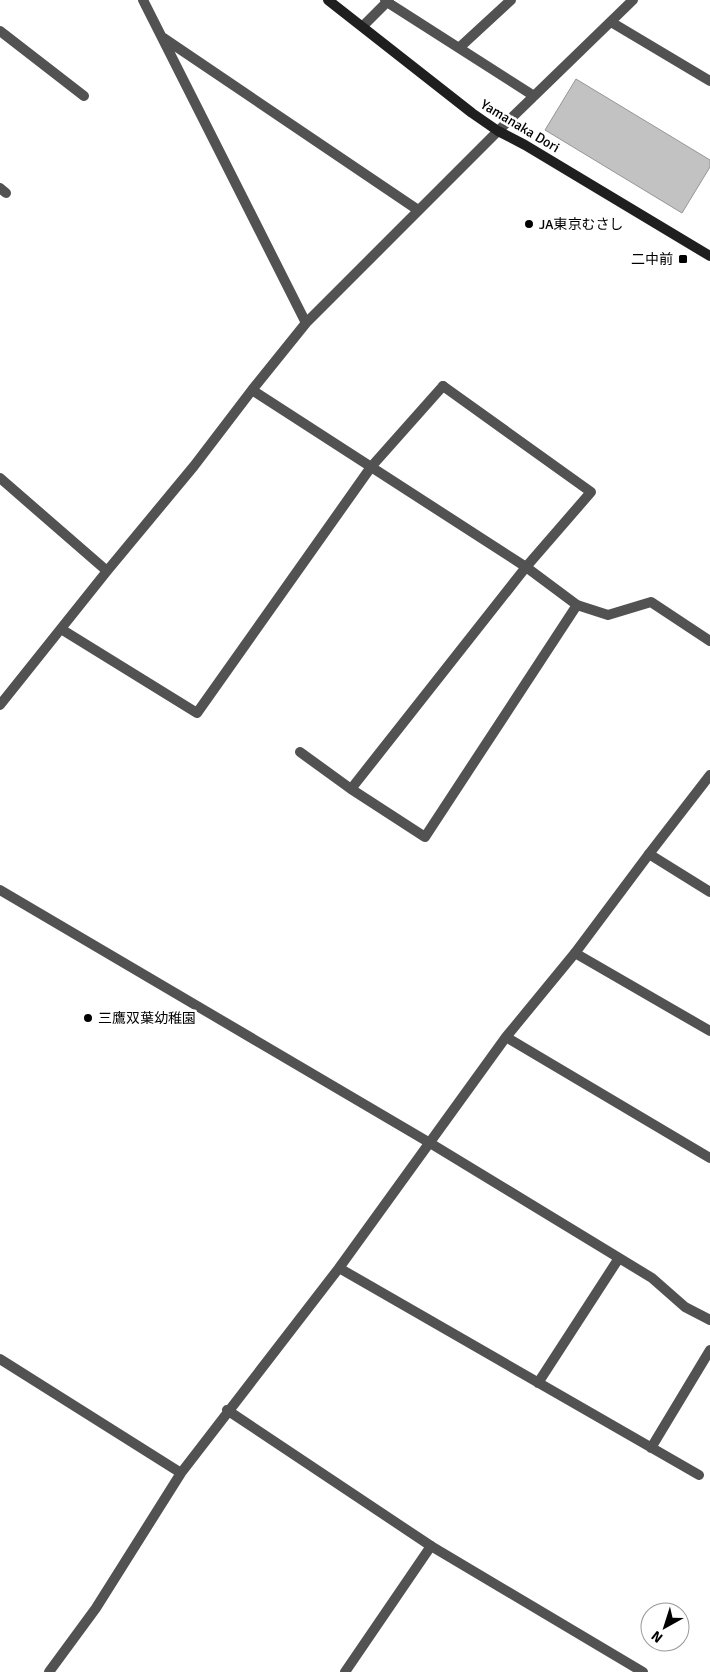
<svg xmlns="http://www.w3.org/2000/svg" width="710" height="1672" viewBox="0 0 710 1672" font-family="Signika,'Noto Sans JP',sans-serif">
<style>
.building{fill:#c2c2c2;stroke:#969696}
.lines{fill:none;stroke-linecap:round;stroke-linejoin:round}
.lane{stroke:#525252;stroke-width:10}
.street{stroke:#525252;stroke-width:10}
.secondary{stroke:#1f1f1f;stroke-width:10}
.poi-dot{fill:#000;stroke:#fff;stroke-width:2}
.labels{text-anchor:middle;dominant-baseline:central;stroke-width:5;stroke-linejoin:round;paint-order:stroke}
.street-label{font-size:14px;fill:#000;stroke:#fff}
.poi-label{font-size:14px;fill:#000;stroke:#fff;text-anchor:start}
</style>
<rect width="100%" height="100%" fill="#fff"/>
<path class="building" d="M576,79l134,81v7l-28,46 -137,-83z"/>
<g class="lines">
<path class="lane" d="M0,31l84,65
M460,47l51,-47
M0,188l6,5
M300,752l51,37 74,48 152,-232
M351,789l175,-222 65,-75 -148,-106
M649,854l61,38
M575,953l135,78
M345,1672l86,-126"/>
<path class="street" d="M143,0l163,323
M389,0l-2,2 147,94
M611,22l99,59
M363,26l24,-24 -2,-2
M162,37l256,173
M252,390l274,177 51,38 31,10 43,-13 59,39
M0,478l107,93
M61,629l136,84 174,-246 72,-81
M0,705l107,-134 87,-105 58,-76 54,-67 192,-192 135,-131
M0,890l430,253 222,135 33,29 25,13
M506,1037l204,121
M339,1268l360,207
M0,1359l181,114
M538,1383l81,-125
M227,1410l204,136 212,126
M651,1448l59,-98
M49,1672l47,-64 85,-135 158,-205 167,-231 69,-84 74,-99 61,-79"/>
<path class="secondary" d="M328,0l144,113 26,18 27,14 185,111"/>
</g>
<g class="poi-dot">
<circle cx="529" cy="224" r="5"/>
<rect x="678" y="254" width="10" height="10" rx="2.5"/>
<circle cx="88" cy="1018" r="5"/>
</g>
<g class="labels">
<g class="street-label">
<text transform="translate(520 126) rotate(31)">Yamanaka Dori</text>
</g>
<g class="poi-label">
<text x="539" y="224">JA東京むさし</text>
<text x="673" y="259" text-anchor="end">二中前</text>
<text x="98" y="1018">三鷹双葉幼稚園</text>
</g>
</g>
<g transform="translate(665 1627) rotate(219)"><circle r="24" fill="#ffffff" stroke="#999999"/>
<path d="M0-4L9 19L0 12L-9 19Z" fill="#000000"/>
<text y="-8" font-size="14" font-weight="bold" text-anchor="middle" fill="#000000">N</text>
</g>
</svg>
